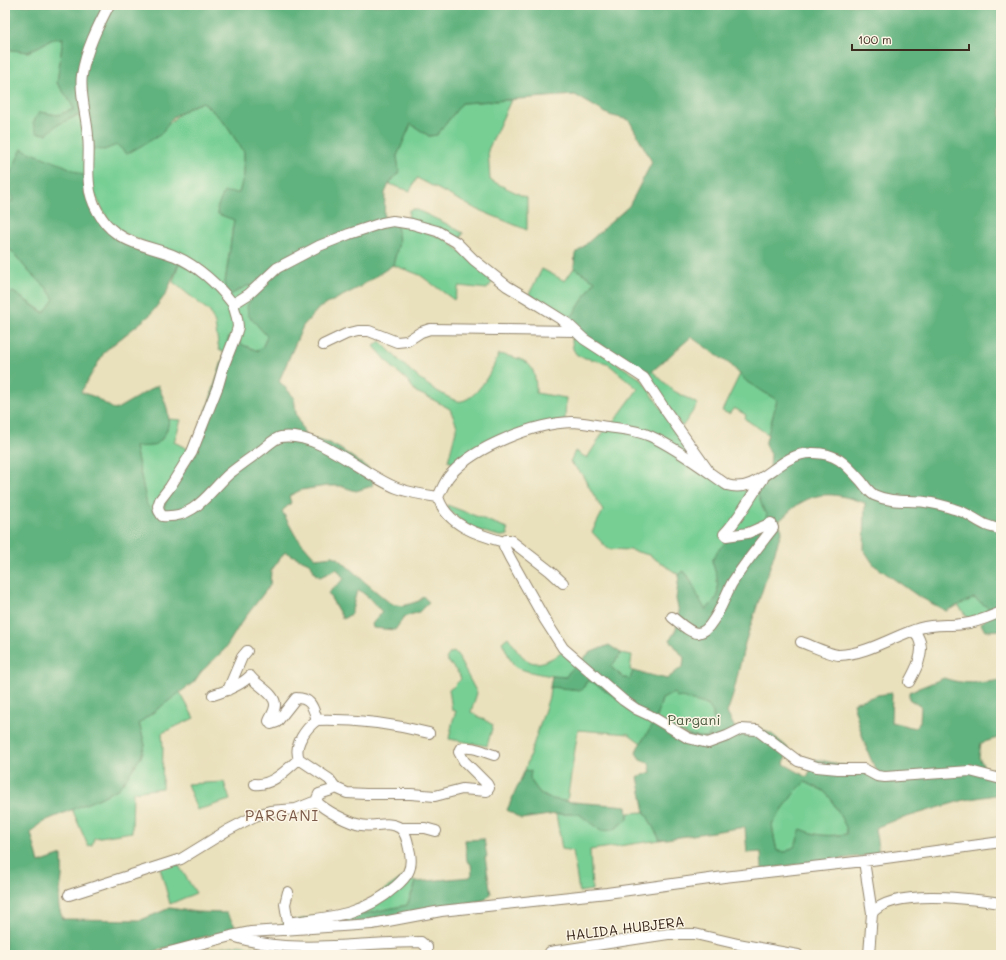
<svg xmlns="http://www.w3.org/2000/svg" width="1006" height="960" viewBox="0 0 1006 960" font-family="Mali,sans-serif">
<style>
.green{fill:#77cf94;stroke:#597c59}
.forest{fill:#61b27e;stroke:#4e6e4e;fill-rule:evenodd}
.lines{fill:none;stroke-linecap:round;stroke-linejoin:round}
.minor-casing{stroke:#92856d;stroke-width:12}
.minor{stroke:#fff;stroke-width:10}
.labels{text-anchor:middle;dominant-baseline:central;stroke-width:3;stroke-linejoin:round;paint-order:stroke}
.park-label{font-size:14px;fill:#4d5c41;stroke:#fcf5e5}
.street-label{font-size:14px;fill:#3b2a1e;stroke:#fcf5e5}
.neighbourhood-label{font-size:15px;letter-spacing:1px;fill:#7b5948;stroke:#fcf5e5}
</style>
<rect width="100%" height="100%" fill="#fcf5e5"/>
<filter id="ink" filterUnits="userSpaceOnUse"><feTurbulence type="fractalNoise" baseFrequency=".025" numOctaves="2"/><feDisplacementMap in="SourceGraphic" scale="8" xChannelSelector="R" yChannelSelector="G"/><feConvolveMatrix kernelMatrix="1 2 1 2 8 2 1 2 1" color-interpolation-filters="sRGB"/></filter>
<filter id="wash" filterUnits="userSpaceOnUse"><feTurbulence type="fractalNoise" baseFrequency=".012" numOctaves="4" result="noise"/><feDisplacementMap in="SourceGraphic" scale="16" xChannelSelector="R" yChannelSelector="G"/><feGaussianBlur stdDeviation="0.9" result="paint"/><feColorMatrix in="noise" values="0 0 0 0 0 0 0 0 0 0 0 0 0 0 0 0 0 1.4 0 .05"/><feComposite in="paint" operator="in"/></filter>
<g filter="url(#wash)">
<rect width="100%" height="100%" fill="#e9e0bc"/>
<path class="green" d="M63,38l-6,45 11,15 6,11 -16,6 -19,-3 8,22 10,-9 19,-9 13,-1 15,35 13,-6 43,-9c14,-18 21,-25 43,-33l20,19 21,31v23l-5,18 -21,21 16,5 -10,71 -75,-46 -30,-13 -12,-13 -22,-42 -22,-11 -50,36 -8,2v-154l23,3 25,-13z
M511,100l-23,50 2,30 37,18v32l-53,-22 -57,-30 -7,13 -21,-7 10,-12 -2,-16 14,-32 18,12 8,-1 25,-32z
M415,209l32,15 16,9 -4,8 -51,-21 1,-10z
M397,225l13,2 36,12 48,41 -7,9 -28,-3 -5,14 -34,-25 -27,-10 6,-23z
M5,248l6,2 19,23 16,14 8,12 -9,14 -32,-21 -8,5z
M179,263l10,5 41,27 19,-10 5,9 -6,21 19,21 -4,10 -5,5 -15,-6 -11,-8 -6,17 -7,-4 -4,-26 -5,-12 -37,-30z
M574,268l21,13 -26,40 -40,-27 13,-25 23,12z
M571,334l70,45 67,97 35,14 14,2 7,19 4,2 -4,14 -36,13 -9,9 -7,12 5,16 1,19 -12,14 -9,-14 -8,-19 -5,-6 -5,4 -30,-20 -19,-5 -22,-1 -16,-17 11,-21 -22,-38 -11,-11 5,-11 12,7 22,-35h4l25,-34 -31,-26 -26,-6 -5,-3 -3,-5z
M380,341c21,21 40,42 68,56 4,2 9,5 14,4 17,-4 31,-33 37,-47 28,6 37,7 37,39l30,5 -1,22 -24,4 -86,40 -7,-3 9,-35 -7,-17 -20,-11 -14,-6 -9,-12 -15,-13 -18,-21z
M652,371l22,20 24,13 -16,23 -34,-52z
M740,374l7,8 30,18 -8,35 -24,-16 1,-4 -12,-7 -5,6 -7,-3z
M169,419l12,1 -7,22 20,10 -27,44 -3,12 -6,3 -4,1 -7,-6 -12,-60c23,0 30,-3 34,-27z
M447,505l60,23 1,7c-6,2 -10,1 -16,-1 -21,-5 -29,-11 -45,-26z
M974,598l19,13 -20,14 -15,-20z
M508,637c19,28 24,34 55,15l15,12 -9,8 -3,5c-11,0 -46,-5 -52,-12 -5,-6 -8,-16 -12,-23z
M455,652l4,5 1,4 17,32 -6,19 22,13 -6,21 -38,-7 4,-19 3,-9 -4,-1 -3,-21 3,-1 9,-9 -2,-5 -13,-15 4,-6z
M621,653l11,2 -2,15 3,1 -3,8 -6,-1 -13,-11z
M587,681h4l6,3 58,39 7,-24 12,-7c12,7 30,9 39,19 0,10 1,20 -5,27l-17,-2 -36,-13 -14,20 -12,-9 -51,-4 -11,71c-27,-2 -29,-9 -42,-31l24,-73 1,-10 32,3z
M180,692l14,26 -32,15 1,14 -1,41 -29,4 -1,40 -38,6 -2,7 -4,1 -16,-37 28,-11 19,-10 22,-31 4,-12 -6,-22z
M224,782l6,18 -33,10 -10,-26z
M805,782l19,9 7,8 15,28 1,7c-19,2 -28,3 -46,-5l-6,17 -9,6 -9,-1 -3,-14 -2,-13 23,-32z
M645,812l15,28 -70,10 2,40 -13,2 -6,-41 -11,-2 -6,-35h23l22,17 12,-1 15,-11v-6z
M174,858l22,35 -26,11 -11,-40z
M403,877l13,5 -9,23 -85,18 -42,4 4,-5 53,-9 30,-11z
M239,945l15,2 1,5 -16,3h-55l31,-7z"/>
<path class="forest" d="M5,5h996v625l-16,1 -4,-7 12,-13 -19,-13 -28,13 -28,-15 -44,-31 -10,-15 1,-47c-24,-8 -43,-14 -66,1 -7,4 -14,12 -21,18l4,8 -37,113 -12,52 -6,18 8,15 23,-1 15,8 15,13 -4,16 23,13 9,-18 62,14c-13,-22 -18,-46 -25,-70l25,-8 14,-2 -1,29 24,6 5,-6 1,-15 -12,-8v-7l35,-14c18,7 39,5 57,2v57l-20,6 -2,14 11,22 11,-2v17l-37,6 -74,22 -15,6 4,26 -117,15 -1,-17 -14,1 -2,-26 -85,13 -15,-28 -7,-35 13,-5 -2,-9 -9,-4 -4,-6 2,-6 16,-24 -63,-42h-4l-5,9 -32,-3 2,-11 14,1 3,-5 20,-19 20,-8 12,8 -10,14 13,11 6,1 3,-8 34,8 16,-13 1,-8 -14,-18 6,-11 3,-17 -3,-13 3,-24 5,-4c10,11 13,27 22,39l12,-14 -1,-19 -5,-16 7,-12 9,-9 36,-13 3,-14 -3,-2 -7,-19 13,-24 1,-14 -6,-9 12,-45 -30,-18 -16,-17 -40,-28 -43,38 -63,-40 -16,-14 26,-40 -21,-13 1,-14 54,-48 23,-44 -23,-42 -20,-5 -34,-20 -113,8 -25,32 -8,1 -18,-12 -14,32 2,16 -10,12 -4,9 -1,26 13,6 2,17 -6,23 -35,23 -39,20 -16,18 -24,55 15,16 2,16 10,24 23,6 10,5 36,25 -3,13 -16,5 -16,-5h-13l-26,4 -12,6 2,7 -9,8 13,24 20,23 18,-2 5,2 28,25 25,21 12,2 16,-5 4,-5 6,6 -10,10 -15,5 -9,13 -22,-2 -1,-4 10,-12 -14,-15 -9,-7 -3,4 -5,20 -8,5 -15,-26 16,-14 -7,-10 -17,8 -5,-3 -4,-10 -26,-12 -14,19 -1,14 -29,38 -16,26 -24,23 -7,10 -55,41 6,22 -4,12 -22,31 -19,10 -53,22 -10,6 -6,7 8,30 23,-8c0,10 1,20 -1,29 -2,17 -5,18 2,35l78,1 29,-12 26,4 31,1 10,16 -46,11 -49,15h-137v-658l8,-5 31,21 10,-14 -8,-12 -16,-14 -19,-23 -6,-2v-45l8,-2 -5,-19 3,-11 11,-22 41,16 22,11v18l20,35 74,34 -13,31 -16,21 -45,36 -24,41 14,5 20,13 43,-25c7,17 17,35 5,52 -2,4 -8,8 -12,9 -5,1 -11,0 -16,1l12,58 7,7 4,-1 6,-3 3,-12 23,-34 36,-113 1,-7 2,-5h3l11,8 15,6 5,-5 4,-10 -19,-21 -1,-9 7,-12 -5,-9 -19,10 -6,-5 10,-70 -16,-6 -1,-6 7,-16 15,1 5,-18v-23l-21,-31 -20,-19 -11,4 -19,11 -13,18 -33,19 -10,-9 -13,5 -12,-1 -3,-34 -13,1 -19,9 -10,9 -10,-1 -4,-10 6,-11 19,3 16,-6 -6,-11 -11,-15 6,-45 -10,1 -25,13 -23,-3zM674,693l3,5c6,-2 10,1 15,3 7,1 17,3 20,10 4,7 0,22 -5,27l-33,-3 -19,-12 7,-24zM805,782l19,9 7,8 15,28 1,7c-17,3 -30,2 -46,-5l-6,17 -9,6 -9,-1 -3,-14 -2,-13 23,-32z
M525,770l6,1 -1,8c4,6 8,13 14,17 10,7 67,8 83,10l1,13 -15,11 -12,1 -22,-17h-23l-35,5 -14,-9z
M484,839l3,18h-2l6,37 -6,6 -126,22 -38,1 86,-18 6,-14 3,-9 54,-5 2,-3 -1,-10 -4,-3 -2,-21z"/>
</g>
<g filter="url(#ink)">
<g class="lines">
<defs>
<path id="minor" d="M109,5c-12,23 -23,45 -27,70 -3,17 5,43 6,61 2,16 -1,32 1,48 1,18 13,39 27,49 18,13 40,15 59,23 23,10 44,30 58,48l16,-10 28,-26 42,-22 30,-12 33,-11 11,-2 19,3 25,7 19,11 18,18 33,26 20,12 40,25 17,16 60,39 22,33 41,58
M233,304l4,14 1,9 -3,10 -11,28 -6,21 -26,66 -22,35 -10,13 -2,6 1,5 3,5c33,3 46,-23 67,-42 11,-9 23,-17 34,-25 5,-4 12,-11 18,-12 39,-5 80,37 116,51 13,5 27,7 41,9
M323,345l23,-11 12,-3h11l28,11 10,-1 14,-9 9,-3 145,2
M1001,530c-5,-2 -10,-3 -15,-5 -11,-5 -19,-13 -32,-16 -9,-3 -20,-6 -29,-7 -18,-2 -34,1 -51,-7 -5,-3 -9,-9 -12,-13 -16,-18 -26,-30 -51,-29 -33,0 -51,42 -84,32 -23,-16 -52,-38 -77,-49 -13,-6 -28,-7 -42,-9 -11,-1 -24,-5 -36,-5 -37,1 -96,24 -121,52 -6,6 -9,15 -13,23 9,29 41,38 66,45v4l6,12 35,62 18,28 60,52 13,9 13,6 39,23 20,5 19,-7 14,-7 16,1 41,31 19,6 21,2h26l13,7 8,1 85,-6 31,8
M504,542l2,-2h4l40,31 13,12
M672,617c7,5 17,16 26,16 7,-1 11,-6 14,-11 9,-12 13,-26 20,-39 12,-19 27,-37 41,-55l-2,-5 -23,10 -22,3 -2,-2c16,-16 26,-37 39,-55
M801,642c9,3 30,13 38,13 29,-1 54,-19 81,-27 15,-4 28,-2 43,-4 13,-1 26,-7 38,-12
M909,682c6,-11 15,-27 11,-40 -1,-4 -4,-8 -5,-12
M228,690l14,-33 5,-6
M213,695c13,-4 27,-9 37,-19 6,9 26,18 25,29 0,6 -4,11 -6,16l2,3 6,-2 19,-24c16,0 17,10 21,22 -11,8 -24,25 -18,39l30,20 7,9 11,5 19,1h45l24,2 27,-7 25,2 2,-3 -2,-4 -23,-23 -5,-9 1,-3c11,-4 24,3 34,6
M317,720c37,-1 76,4 112,13
M255,784c17,2 32,-15 44,-25
M400,828h25l11,3
M864,861l8,52 -3,42
M69,895l112,-36 47,-29 27,-14 15,-5 26,-2 20,-8
M872,913c22,-25 99,-14 129,-10
M288,923l-3,-19 3,-12
M288,930v-7c40,-6 75,-7 107,-36 12,-10 18,-18 15,-34 -2,-8 -3,-20 -10,-25 -11,-8 -27,0 -39,-3 -12,-2 -37,-15 -45,-24l3,-7 13,-4 4,-2
M233,936c58,20 127,6 188,6l6,5v8
M550,952l118,-18h27l43,10 60,11
M158,955l73,-19 20,-4 121,-8 69,-13 166,-18 117,-16 140,-16 137,-19"/>
</defs>
<use href="#minor" class="minor-casing"/>
<use href="#minor" class="minor"/>
</g>
</g>
<g class="labels">
<g class="park-label">
<text x="694" y="719">Pargani</text>
</g>
<g class="street-label">
<text transform="translate(625 928) rotate(-7)">HALIDA HUBJERA</text>
</g>
<g class="neighbourhood-label">
<text x="282" y="815">PARGANI</text>
</g>
</g>
<rect width="1006" height="960" fill="none" stroke="#fcf5e5" stroke-width="20"/>
<path d="M852 44v6h117v-6" fill="none" stroke="#3b2a1e" stroke-width="2"/>
<text x="858" y="44" font-size="12" fill="#3b2a1e" stroke="#fcf5e5" stroke-width="3" paint-order="stroke">100 m</text>
</svg>
